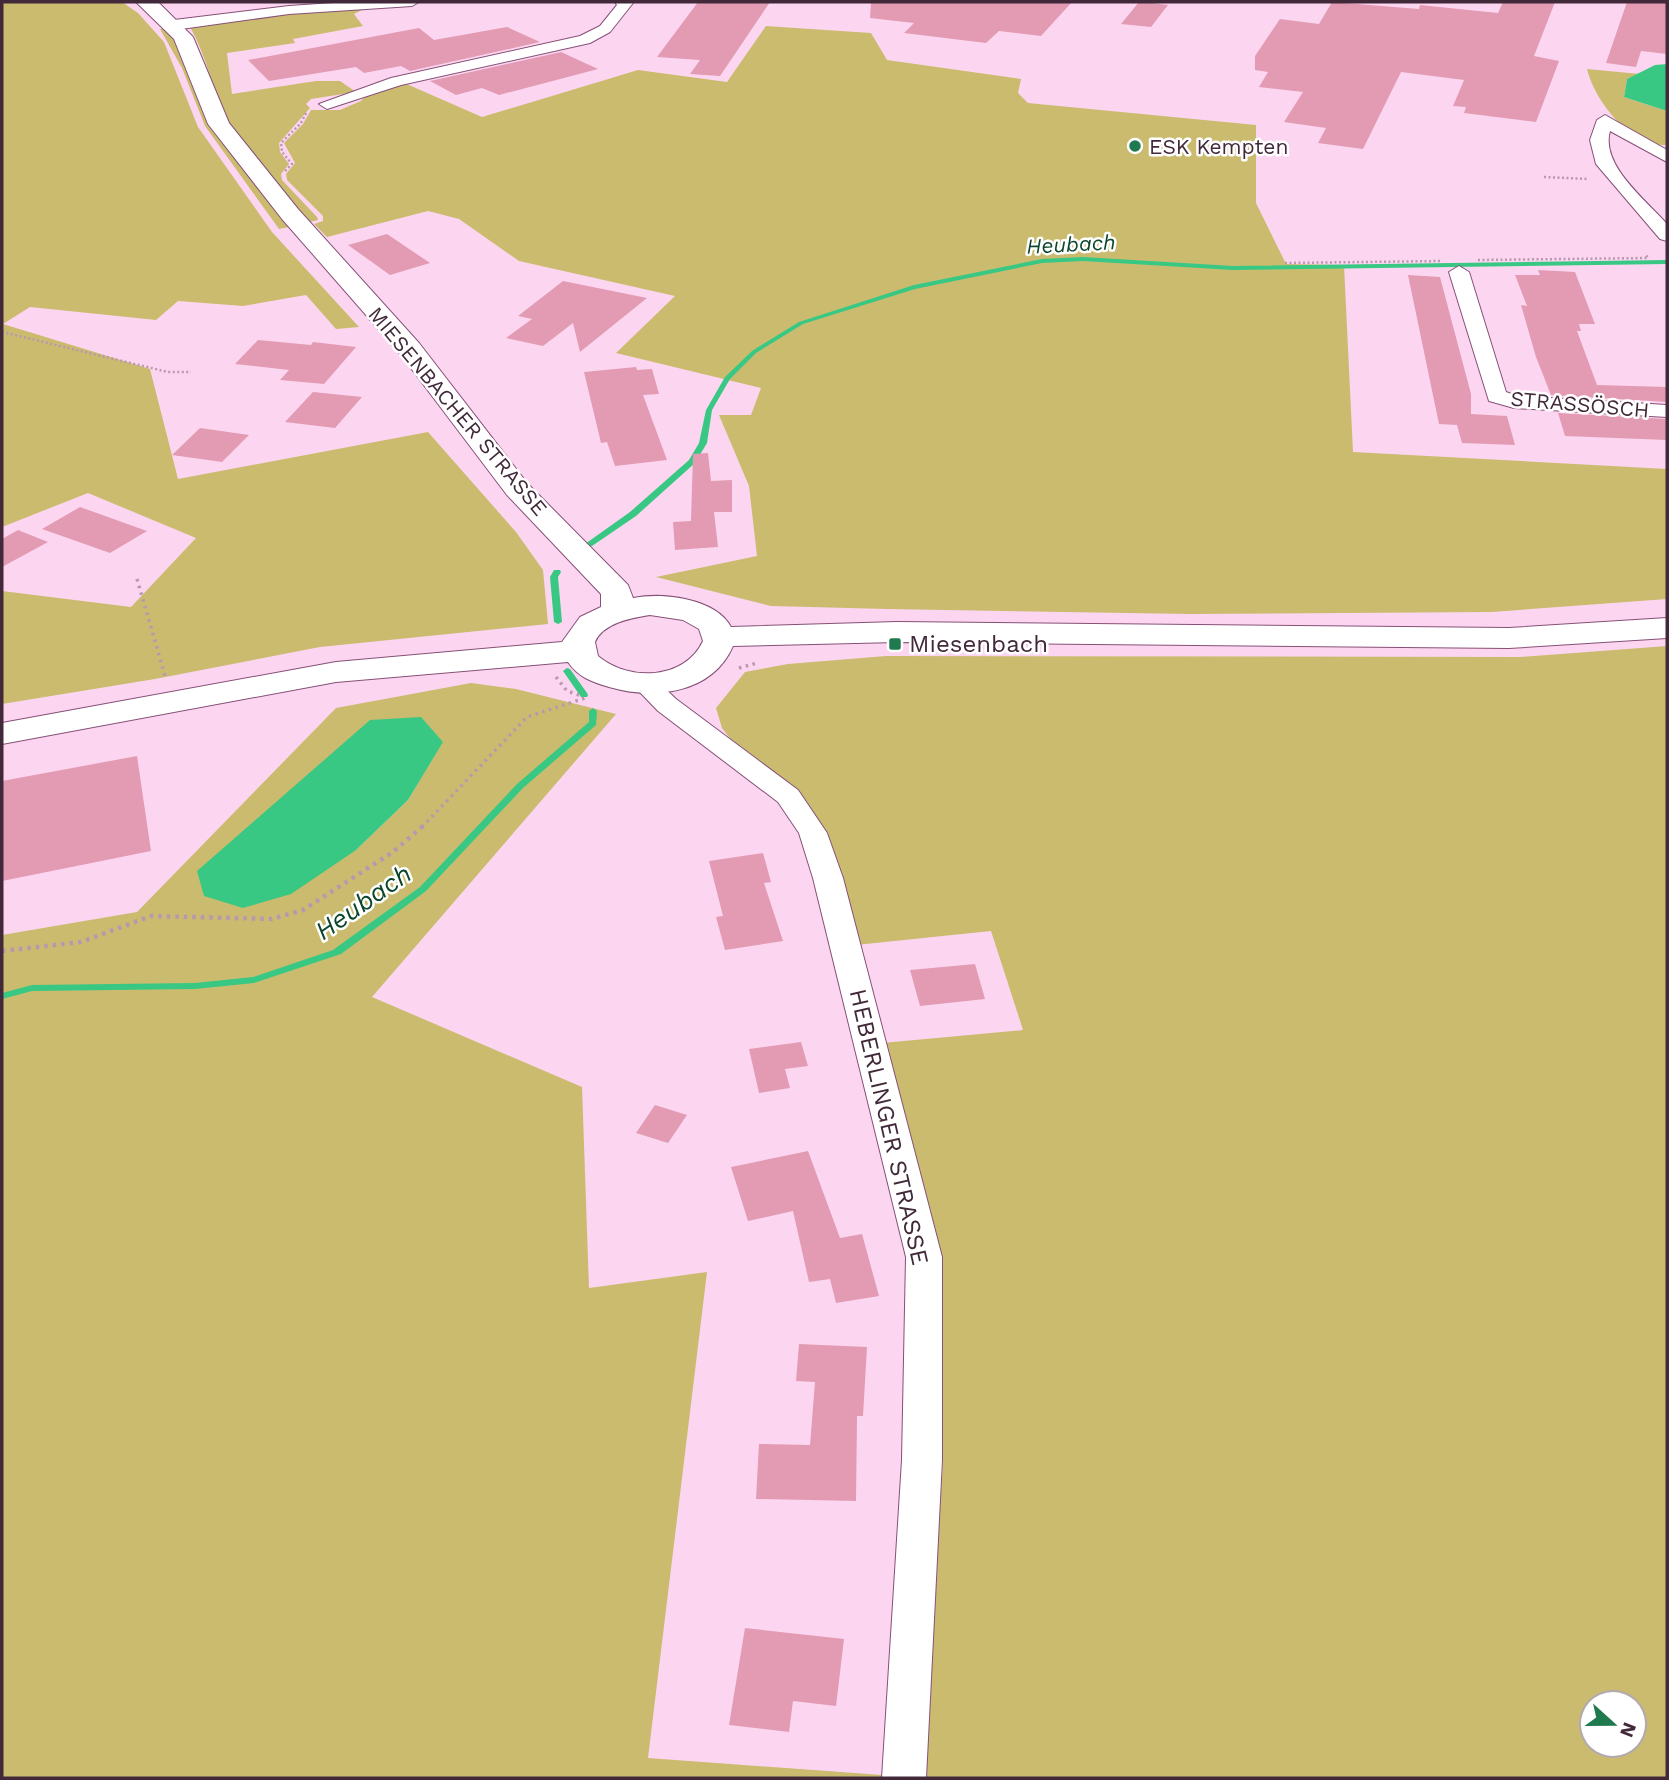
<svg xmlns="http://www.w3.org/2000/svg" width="1669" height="1780" viewBox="0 0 1669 1780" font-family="'Work Sans',sans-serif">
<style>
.green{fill:#cbbb6f;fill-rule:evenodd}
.water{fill:#38c884}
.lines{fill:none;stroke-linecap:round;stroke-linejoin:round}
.stream{fill:#38c884;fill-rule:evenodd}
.building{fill:#e29bb3}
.street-casing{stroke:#865077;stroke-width:2}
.secondary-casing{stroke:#865077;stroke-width:2}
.path-far2{stroke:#b998af;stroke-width:2.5;stroke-dasharray:2 2.5;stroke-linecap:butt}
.path-far1{stroke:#b998af;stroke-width:3.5;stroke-dasharray:2.5 4.5;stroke-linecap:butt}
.path{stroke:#b998af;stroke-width:4.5;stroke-dasharray:3.5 5;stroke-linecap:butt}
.street{fill:#fff;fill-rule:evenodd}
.secondary{fill:#fff;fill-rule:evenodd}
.poi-dot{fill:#207a4f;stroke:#fff;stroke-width:2.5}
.labels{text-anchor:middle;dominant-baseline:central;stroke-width:5;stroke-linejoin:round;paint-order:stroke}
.far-poi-label{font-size:21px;fill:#41293a;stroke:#fff;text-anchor:start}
.far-water-label{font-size:21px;font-style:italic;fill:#0b452a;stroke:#fff}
.far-street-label{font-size:21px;fill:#41293a;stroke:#fff}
.poi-label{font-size:24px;fill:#41293a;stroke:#fff;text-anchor:start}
.street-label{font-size:24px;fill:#41293a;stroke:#fff}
.water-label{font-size:26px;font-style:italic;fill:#0b452a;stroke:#fff}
</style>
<rect width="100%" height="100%" fill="#fcd6f0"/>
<path class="green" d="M2,2h120l16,11 26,29 34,85 74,105 87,95 -23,2 -30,-34 -63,11 -65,-5 -22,19 -126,-13 -27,17 147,45 28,110 250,-47 88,100 27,38 5,54 -228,23 -165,32 -153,25v-113l129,16 65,-69 -108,-45 -86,34z
M370,6l-16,8 9,12 -70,13 2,4 -68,10 5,41 84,-13h24l16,11 -45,7 -5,5 4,4 -31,35 1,9 9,12 -8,10 1,6 35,37 1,3 -8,2c-23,-25 -70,-71 -83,-101 -15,-31 -20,-65 -38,-96l50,-9z
M766,26l105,7 16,27 134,19 -3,14 10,10 228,22v78l30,61 58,1 9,187 314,17v130l-175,13 -302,2 -303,-5 -116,-3 -115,-29 101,-21 -8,-70 -30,-71h32l10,-27 -145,-35 59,-57 -156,-35 -60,-42 -31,-8 -101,26 -13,-13 9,-3v-5l-36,-36 -1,-6 9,-11 -11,-20 19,-19 8,-14h29l21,-9 5,-6 36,-13 80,35 156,-47 89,12z
M166,28l9,10 114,189 -10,2 -74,-103 -23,-58 -22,-39z
M1587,69l53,5 -13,5 -3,18 43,14v34c-36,2 -72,-43 -80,-76z
M1667,646v1132h-745l21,-315 -2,-208 -59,-212 141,-13 -32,-99 -135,14 -18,-68 -116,-149 -6,-20 29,-36 43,-8 98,-8 634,1zM1592,1703h42v42h-42z
M471,683l45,6 100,25 -244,283 210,90 7,201 118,-16 -59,486 234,17v3h-880v-843l135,-23 199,-204zM443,741l-35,59 -52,50z"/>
<path class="water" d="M1667,64v47l-43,-14 3,-18 28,-14z
M421,717l22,25 -35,58 -52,50 -65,44 -48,14 -39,-12 -7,-25 173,-151z"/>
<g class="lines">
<path class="stream" d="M1083,257l150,9 434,-6v4l-434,6 -150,-9 -41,2 -127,26 -112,35 -47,29 -26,26 -18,31 -5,33 -12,20 -59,53 -44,30h-3l-4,-2 45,-32 59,-52 10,-17 7,-33 19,-33 27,-26 47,-29 115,-37 128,-26z
M554,570h6l1,2 -3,5 4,45 -4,2 -4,-2 -4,-45z
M567,668l3,1 17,24 1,2 -1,2h-6l-18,-26z
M593,708l4,3 -1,14 -73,63 -97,103 -85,63 -87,29 -59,6 -163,2 -30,8v-6l30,-8 163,-2 58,-6 80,-27 87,-63 97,-103 72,-62v-11z"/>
</g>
<path class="building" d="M698,2h72l-50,74 -30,-2 10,-14 -43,-3z
M871,2h201l-31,34 -42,-5 -13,12 -82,-10 10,-10 -44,-5z
M1139,2h5l24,3 -17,22 -30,-3z
M1332,2l87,7 1,-4 78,8 5,-11h52l-21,54 25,5 -23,61 -72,-9 2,-6 -13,-1 11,-26 -63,-8 -38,77 -45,-6 8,-15 -42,-6 19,-30 -44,-5 9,-15 -13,-2v-14l25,-37 39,5z
M1627,2h40v52l-26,-3 -5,16 -30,-4z
M507,27l33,15 -130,29 -9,-5 -37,7 -8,-6 -87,14 -21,-21 171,-32 15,12z
M561,52l37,17 -99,26 -17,-7 -26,7 -26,-14z
M387,234l43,29 -40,12 -42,-30z
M1538,270l37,2 20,52h-16l2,7h-4l20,54 70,2v15l-116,-7 -15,-38 -15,-52 6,1 -12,-31h25z
M1408,275l32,2 31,117v20l36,2 8,29 -53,-2 -5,-18 -18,-1z
M563,281l84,17 -67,54 -7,-29 -30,23 -37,-8 26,-19 -14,-3z
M258,340l53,5 2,-3 43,5 -32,37 -44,-4 9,-10 -54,-6z
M636,367l1,3 15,-1 7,25 -16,1 24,65 -52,6 -8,-24 -6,1 -17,-71z
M313,392l49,5 -27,31 -50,-6z
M1558,413l109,6v21l-102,-4z
M200,428l49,7 -27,27 -50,-7z
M708,453l3,28 21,-1v32h-18l4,35 -43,3 -2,-28 18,-1 2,-67z
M80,507l67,24 -37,22 -68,-24z
M18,530l30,12 -46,25v-28z
M137,756l14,95 -149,30v-100z
M763,853l8,29 -7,1 19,58 -58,9 -9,-33 7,-1 -14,-55z
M975,964l10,35 -65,7 -10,-36z
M801,1042l7,24 -23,3 5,19 -31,5 -10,-44z
M655,1105l32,10 -19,28 -32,-10z
M808,1151l32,87 22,-4 17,62 -43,7 -6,-24 -21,3 -16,-71 -45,10 -17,-54z
M799,1344l68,3 -4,69h-6l-1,85 -100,-2 3,-55 51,1 5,-63 -19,-1z
M745,1628l99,11 -8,67 -43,-5 -4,31 -60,-7z"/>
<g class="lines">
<defs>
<path id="street" d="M348,2h71l-7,4 -123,8 -115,16 -8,-5 8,-5 115,-14z
M615,2l18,1 -23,29 -20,11 -189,42 -74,24 -8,-5 72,-26 189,-42 20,-10 17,-21z
M1605,115l62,35v12l-57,-31c-10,34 37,70 57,93v17l-7,-2 -64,-75 -6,-24 7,-20z
M1459,266l10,6 37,120 11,4 150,9v12l-153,-9 -25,-7 -40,-129z
M645,676l9,2 22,21 122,91 29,43 16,45 99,379v203l-16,318h-44l20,-318 4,-203 -93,-379 -14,-45 -21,-31 -120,-91 -26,-27 4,-6z"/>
<path id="secondary" d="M136,2h22l35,35 36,86 69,86 121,134 108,140 101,102 5,13c29,-6 83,0 98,29l166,-5 612,6 158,-10v20l-158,10 -612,-6 -164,4c-21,48 -79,54 -124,41 -17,-5 -31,-10 -41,-25l-232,20 -334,62v-21l334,-61 226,-20 18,-25 21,-10v-13l-94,-99 -106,-140 -119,-136 -74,-95 -34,-85zM650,615l33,5 16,9 4,12c-18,39 -74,41 -105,15l-3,-14c8,-19 36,-24 55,-27z"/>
</defs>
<use href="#street" class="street-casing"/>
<use href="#secondary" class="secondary-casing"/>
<path class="path-far2" d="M285,171l7,-7 -10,-12 -1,-9 20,-20 6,-12
M1544,177l45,2
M1478,260l170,-2 -2,-3
M1285,263l156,-2
M2,332l166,40h23"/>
<path class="path-far1" d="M137,579l29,100
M739,668l18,-5
M556,677l11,14 15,5
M422,827l105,-110 58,-19"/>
<path class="path" d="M2,951l79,-9 70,-26 121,3 31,-9 90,-58 31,-27"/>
<use href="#street" class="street"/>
<use href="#secondary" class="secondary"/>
</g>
<g class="poi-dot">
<circle cx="1135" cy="146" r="7"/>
<rect x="888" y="637" width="14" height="14" rx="3.5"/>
</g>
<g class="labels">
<g class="far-poi-label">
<text x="1149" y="146">ESK Kempten</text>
</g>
<g class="far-water-label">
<text transform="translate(1071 244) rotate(-3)">Heubach</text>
</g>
<g class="far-street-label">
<text transform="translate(1580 404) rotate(5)">STRASSÖSCH</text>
<text transform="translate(458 411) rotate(50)">MIESENBACHER STRASSE</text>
</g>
<g class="poi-label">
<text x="909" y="644">Miesenbach</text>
</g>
<g class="street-label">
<text transform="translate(889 1127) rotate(77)">HEBERLINGER STRASSE</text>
</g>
<g class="water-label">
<text transform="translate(363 902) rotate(-35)">Heubach</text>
</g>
</g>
<rect width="1669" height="1780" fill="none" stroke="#41293a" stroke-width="7"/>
<g transform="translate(1613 1724) rotate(111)"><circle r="33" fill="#ffffff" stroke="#b3a9b0" stroke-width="2"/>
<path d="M0-5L12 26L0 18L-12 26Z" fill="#207a4f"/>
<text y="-10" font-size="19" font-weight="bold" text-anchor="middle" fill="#41293a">N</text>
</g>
</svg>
